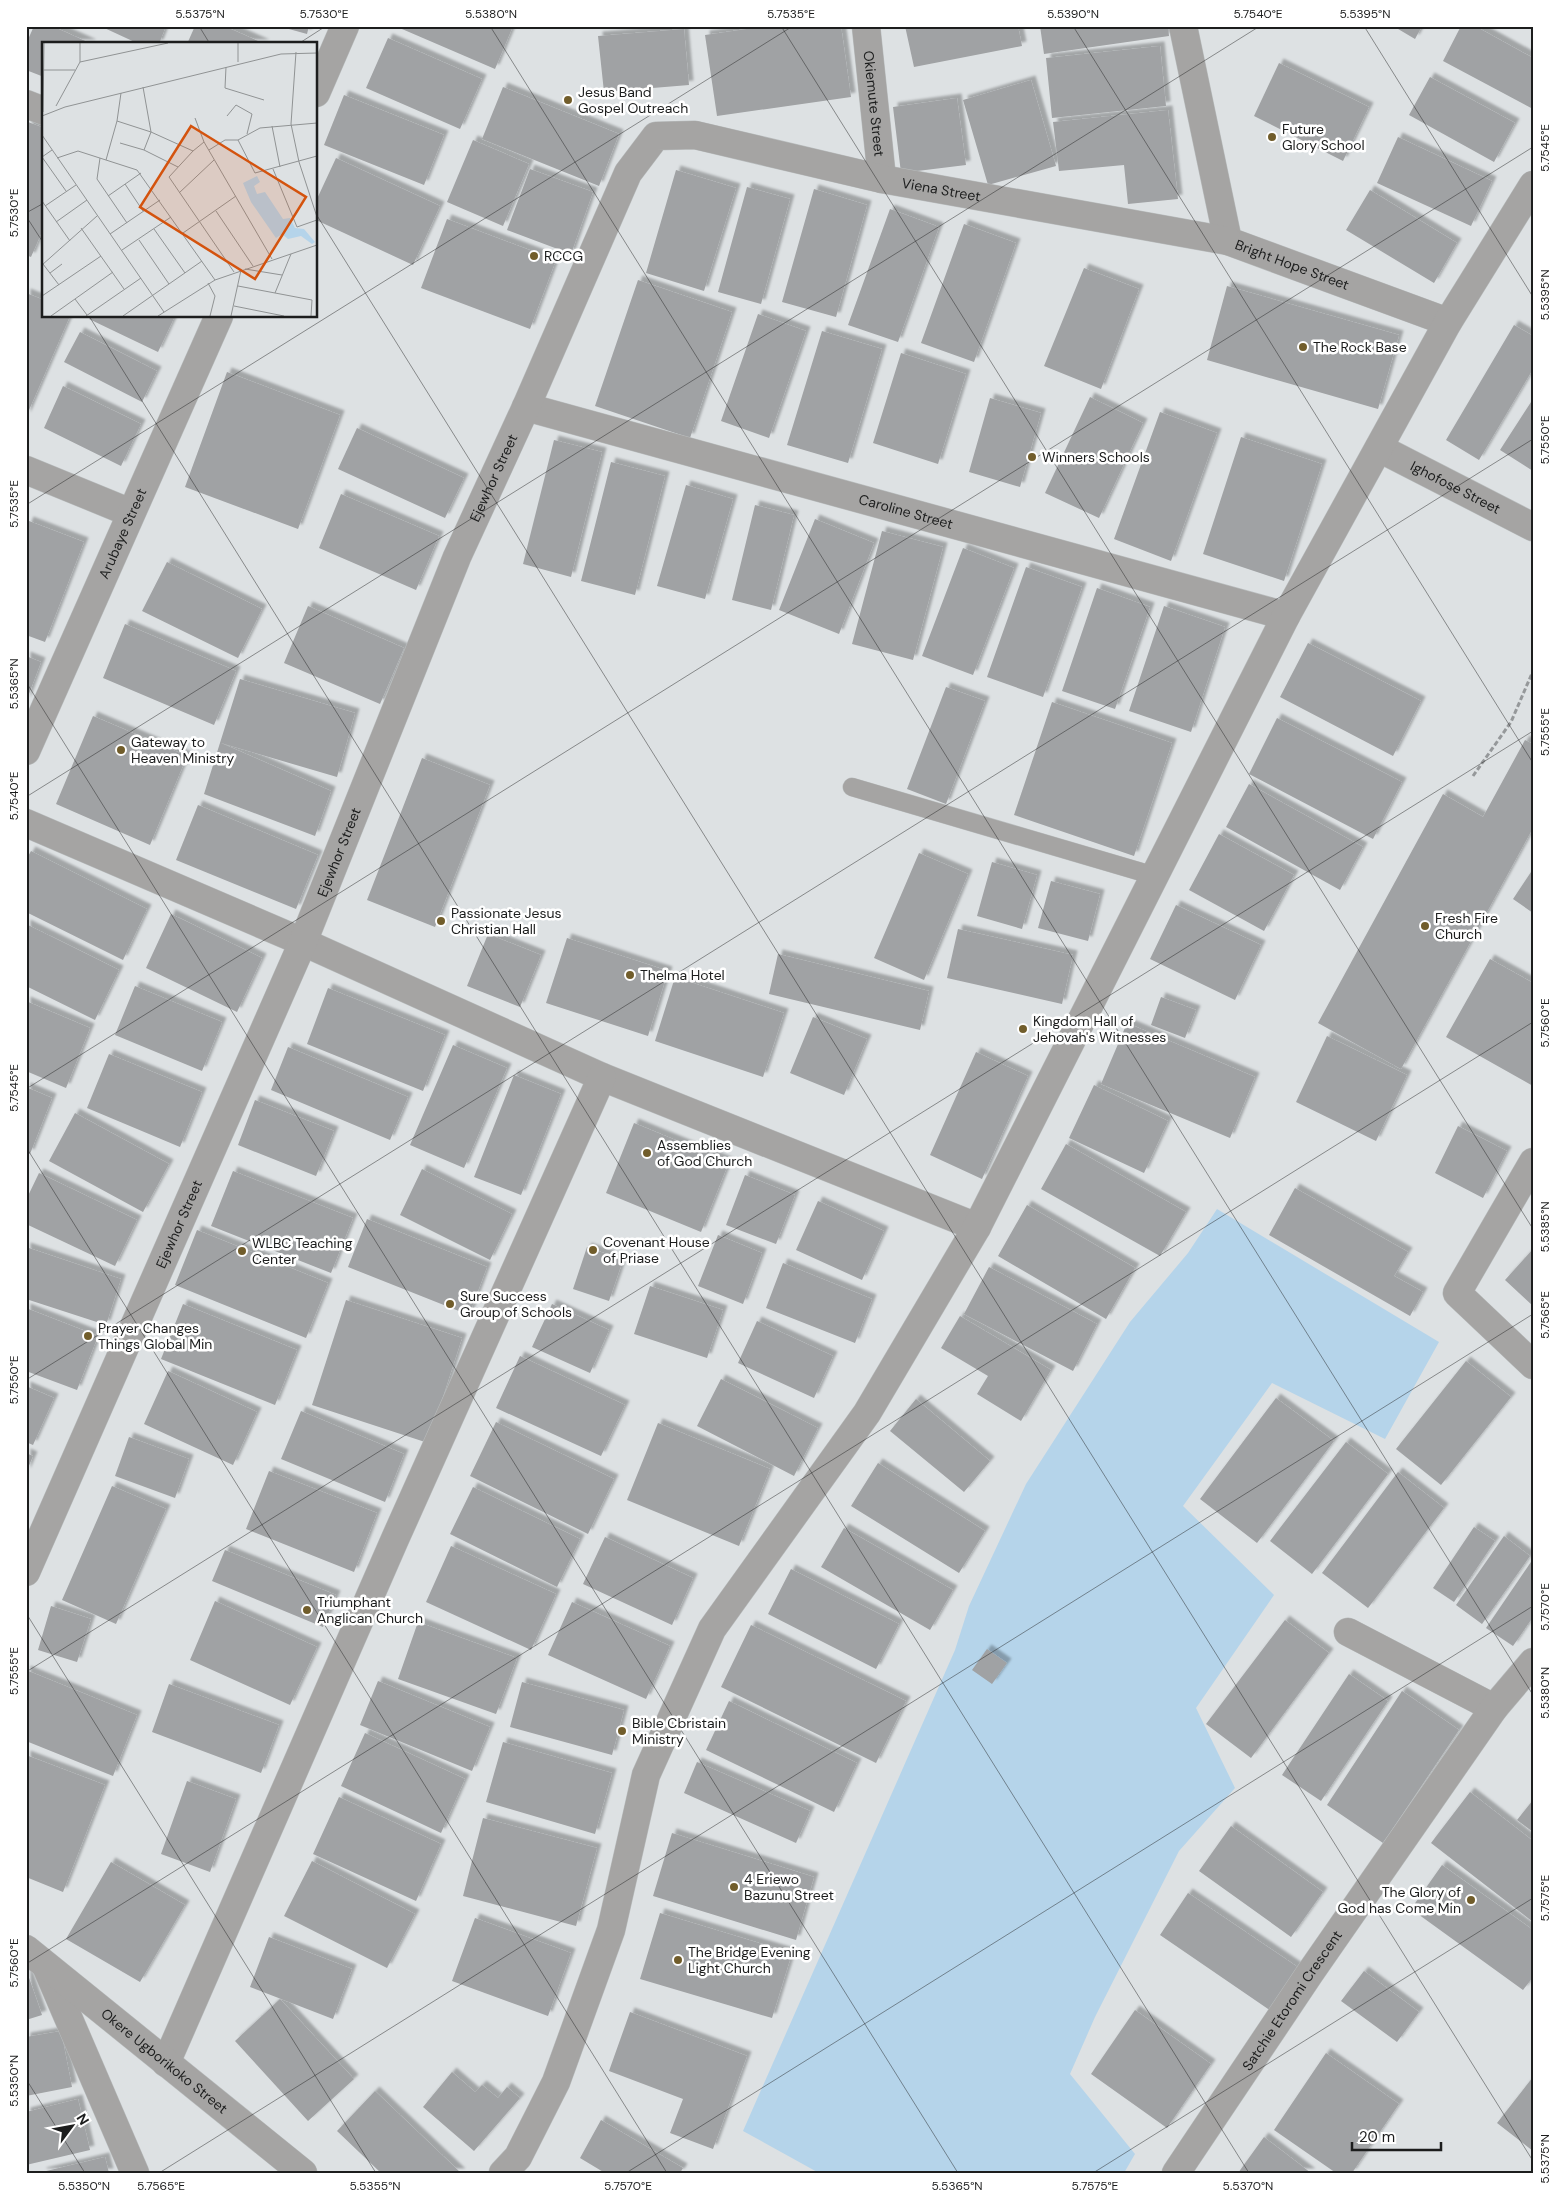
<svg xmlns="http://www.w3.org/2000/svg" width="1559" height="2199" viewBox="0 0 1559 2199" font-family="'DM Sans',sans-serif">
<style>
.green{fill:#b5d4ea}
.building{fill:#a0a2a4;filter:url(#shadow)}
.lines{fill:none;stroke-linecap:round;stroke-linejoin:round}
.service-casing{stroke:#babebf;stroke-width:19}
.minor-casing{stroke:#babebf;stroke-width:29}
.tertiary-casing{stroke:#babebf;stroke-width:29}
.path{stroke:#95989a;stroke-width:3;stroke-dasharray:5 2.5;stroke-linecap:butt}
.service{stroke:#a5a4a3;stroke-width:18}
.minor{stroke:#a5a4a3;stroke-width:28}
.tertiary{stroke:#a5a4a3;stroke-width:28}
.ticks{fill:none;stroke:#1c1d1d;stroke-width:1;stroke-opacity:0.45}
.poi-dot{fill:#715d2b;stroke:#fff;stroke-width:2}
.labels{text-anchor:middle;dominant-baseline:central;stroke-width:5;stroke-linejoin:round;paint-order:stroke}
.poi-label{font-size:14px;fill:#1c1d1d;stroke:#fff;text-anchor:start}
.street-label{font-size:14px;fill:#1c1d1d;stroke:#fff}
.inset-road{fill:none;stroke:#909394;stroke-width:1}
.view{fill:#d4530e;fill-opacity:0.15;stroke:#d4530e;stroke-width:2.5}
.inset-edge{fill:none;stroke:#1c1d1d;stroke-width:2.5}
.neatline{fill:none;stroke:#1c1d1d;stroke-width:2}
.ticks-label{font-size:12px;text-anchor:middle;fill:#1c1d1d}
</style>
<defs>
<filter id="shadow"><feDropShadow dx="4.5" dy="-4.5" stdDeviation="1" flood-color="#0004"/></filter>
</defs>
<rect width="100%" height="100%" fill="#dde1e3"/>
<path class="green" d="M1217,1209l222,133 -54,97 -113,-56 -89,123 91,89 -78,113 39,80 -56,63 -84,166 -25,57 65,80 -11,19h-305l-76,-42 212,-481 14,-44 57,-122 104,-162 58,-69z"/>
<path class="building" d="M34,26h18l40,18h-48v33l-18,-7v-26z
M100,26h66l-7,18h-20z
M195,26h29l41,18h-78z
M278,26h31l-2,8z
M395,26h118l-18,43z
M767,26h74l10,71 -134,19 -12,-81z
M905,26h113l4,20 -108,21z
M1040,26h128l1,10 -125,18z
M1393,26h29l-7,13z
M1461,26h14l58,32v51l-90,-48z
M684,29l5,56 -85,7 -6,-56z
M388,38l94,41 -22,50 -94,-41z
M1160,46l6,60 -114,12 -6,-60z
M1279,63l90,44 -26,54 -89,-45z
M1430,77l85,46 -21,39 -85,-47z
M1031,80l25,86 -68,19 -25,-85z
M503,87l116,47 -20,52 -117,-47z
M344,95l100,40 -20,50 -100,-40z
M957,98l9,67 -65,8 -8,-66z
M1168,110l10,89 -50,5 -4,-39 -65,6 -6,-49z
M28,122l16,6v99l-13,30 -5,-2z
M1398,137l94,44 -21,45 -94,-43z
M473,140l56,24 -26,62 -56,-24z
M336,158l104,48 -27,59 -97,-45v-19z
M530,169l63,23 -22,62 -64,-24z
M676,170l60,18 -32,103 -58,-18z
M747,187l43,12 -29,105 -43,-12z
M814,189l53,16 -31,112 -54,-15z
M1370,190l87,53 -23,40 -88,-53z
M890,209l49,18 -41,115 -50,-17z
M447,219l109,41 -26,69 -109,-41z
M964,224l52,19 -42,119 -53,-19z
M1084,268l55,21 -38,100 -57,-23z
M638,280l94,32 -42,126 -95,-32z
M1227,286l172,49 -21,74 -171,-49z
M26,293l18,7v16h26l-44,101z
M758,314l48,17 -37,107 -48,-17z
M91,316h84l-17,36 -69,-33z
M1514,325l19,11v33l-54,91 -33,-20z
M822,331l60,18 -34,114 -61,-18z
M80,332l77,39 -15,31 -78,-40z
M901,353l65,21 -28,90 -65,-21z
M227,372l113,43 -42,114 -113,-42z
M63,386l78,38 -20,42 -77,-38z
M1090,397l53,26 -44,95 -54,-25z
M990,398l51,15 -21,74 -51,-15z
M1533,399v72l-33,-21z
M1160,412l57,21 -46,128 -57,-22z
M357,428l107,50 -19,40 -107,-49z
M1241,437l81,27 -38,117 -81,-27z
M554,440l48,12 -31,125 -48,-13z
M611,462l54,14 -30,119 -54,-14z
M686,485l47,14 -28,100 -48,-13z
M341,494l98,42 -23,54 -97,-42z
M755,505l39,10 -23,95 -39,-10z
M815,519l59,24 -35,91 -60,-24z
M29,521l55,21 -39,100 -19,-7v-106z
M882,531l61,16 -30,113 -61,-16z
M963,548l51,20 -41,107 -51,-19z
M167,562l95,47 -24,49 -96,-47z
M1026,567l56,20 -39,110 -56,-20z
M1097,588l53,19 -35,102 -53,-18z
M308,606l96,42 -24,56 -96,-41z
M1164,606l61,21 -34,105 -62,-21z
M125,624l111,47 -22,54 -111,-47z
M1308,643l113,58 -28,55 -113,-59z
M26,656l15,6 -15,40z
M240,679l115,34 -18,64 -116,-34 110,48 -16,45 -111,-42z
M946,687l39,14 -39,103 -39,-15z
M1052,702l120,41 -38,113 -120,-41z
M93,716l94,40 -37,89 -94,-41z
M1277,718l125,64 -29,57 -124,-65z
M1525,740l8,4v84l-132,241 -83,-46 125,-229 40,23z
M422,758l68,27 -55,142 -68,-27z
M1249,784l114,63 -23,43 -114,-63z
M198,805l120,50 -22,54 -120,-49z
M1219,834l75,41 -30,56 -75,-41z
M31,851l116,58 -24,51 -97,-48v-52z
M919,853l49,21 -44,106 -50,-22z
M992,862l45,13 -15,54 -45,-13z
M1533,869v44l-20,-14z
M1051,881l49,13 -12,47 -50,-13z
M1176,905l85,40 -26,55 -85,-41z
M171,914l91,44 -25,54 -91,-44z
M26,924l93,46 -24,50 -69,-34z
M958,929l115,26 -11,49 -115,-26z
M488,934l53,21 -21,52 -53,-21z
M567,938l101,33 -20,65 -102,-33z
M778,954l151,37 -9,39 -151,-36z
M1490,959l43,24v103l-87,-49z
M675,977l109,36 -21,64 -108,-36z
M135,986l87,36 -20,49 -87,-36z
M328,988l117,47 -22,56 -116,-47z
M1161,997l35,13 -11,28 -34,-13z
M26,1001l64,27 -24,60 -40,-17z
M813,1017l54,22 -23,56 -54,-22z
M1127,1023l128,54 -25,61 -129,-54z
M1327,1036l80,39 -31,66 -80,-39z
M453,1045l54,23 -43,100 -54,-23z
M288,1047l120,50 -18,43 -119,-50z
M976,1052l52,24 -46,103 -52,-24z
M109,1054l93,38 -22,55 -93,-39z
M514,1075l47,19 -40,101 -47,-18z
M1094,1085l74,36 -24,52 -75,-35z
M26,1087l26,11 -22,56 -4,-2z
M255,1100l79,31 -18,45 -78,-31z
M75,1113l94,51 -26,48 -94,-51z
M634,1123l95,39 -28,70 -95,-39z
M1458,1126l49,25 -24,47 -48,-25z
M1066,1144l120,68 -26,44 -119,-67z
M422,1169l90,45 -22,46 -90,-45z
M233,1171l120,47 -22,55 -120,-47z
M39,1173l98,47 -22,46 -89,-42v-24z
M745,1175l50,20 -19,49 -50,-19z
M1295,1188l113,64 -14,24 29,16 -13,24 -141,-81z
M818,1201l66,30 -22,49 -66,-30z
M1027,1205l108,63 -29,51 -108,-63z
M367,1219l120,48 -18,48 -121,-48z
M197,1230l131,53 -22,55 -131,-53z
M718,1235l44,18 -19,51 -45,-18z
M26,1247l95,32 -15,46 -80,-26z
M587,1247l36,13 -14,41 -36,-12z
M1533,1249v57l-28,-26z
M783,1263l89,36 -17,44 -89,-35z
M989,1267l108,57 -24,47 -109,-57z
M650,1286l73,24 -16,48 -73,-24z
M346,1300l116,38 -34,105 -116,-38z
M183,1304l114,46 -22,55 -114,-46z
M552,1304l57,26 -19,43 -58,-26z
M26,1308l72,28 -21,54 -51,-19z
M960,1316l91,54 -30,51 -44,-27 11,-18 -47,-28z
M757,1321l76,35 -19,42 -76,-35z
M520,1356l105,49 -24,51 -105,-48z
M1466,1361l45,36 -70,88 -45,-36z
M168,1371l89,41 -24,53 -89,-41z
M721,1379l97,49 -24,48 -97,-50z
M26,1386l28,12 -21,47 -7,-3z
M1276,1398l58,43 -77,102 -57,-44z
M916,1399l74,62 -26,31 -74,-61z
M301,1411l103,43 -19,48 -104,-43z
M496,1422l118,57 -26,55 -118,-58z
M658,1423l112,46 -31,77 -112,-46z
M129,1437l60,22 -14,39 -60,-22z
M1346,1442l42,32 -76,100 -42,-33z
M26,1453l7,3 -7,17z
M878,1463l107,68 -26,42 -108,-67z
M269,1471l108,42 -23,59 -108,-43z
M1398,1472l46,36 -76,100 -46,-35z
M112,1486l54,23 -50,115 -54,-24z
M473,1487l107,52 -23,48 -107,-53z
M1474,1527l21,14 -41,61 -21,-14z
M844,1528l109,62 -23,40 -109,-63z
M1504,1536l26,20 -48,68 -26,-19z
M605,1537l88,41 -21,47 -89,-41z
M451,1546l105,48 -25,56 -105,-48z
M225,1550l111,45 -13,32 -111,-46z
M1533,1559v58l-20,29 -27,-18z
M791,1569l108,55 -23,45 -108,-55z
M215,1601l102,46 -27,58 -100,-45z
M572,1602l98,44 -24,53 -98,-44z
M51,1606l40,13 -14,43 -39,-12z
M1285,1620l44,33 -78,105 -45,-34z
M418,1622l99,36 -21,56 -98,-35z
M751,1625l155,76 -30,62 -155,-76z
M987,1649l20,14 -15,21 -20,-14z
M26,1670l111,45 -24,61 -87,-35z
M1349,1674l39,27 -67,100 -39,-26z
M378,1681l112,46 -18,44 -112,-46z
M522,1682l102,28 -12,45 -102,-28z
M169,1684l110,41 -18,48 -109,-41z
M1402,1691l57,39 -76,113 -56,-38z
M729,1701l128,62 -23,49 -128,-62z
M365,1733l100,46 -24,54 -100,-47z
M503,1742l109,31 -17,61 -109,-32z
M26,1755l79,30 -42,107 -37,-15z
M697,1762l113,49 -14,32 -112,-50z
M187,1781l49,18 -26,73 -49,-18z
M1470,1792l63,49v81l-102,-79z
M339,1797l102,47 -25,57 -103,-47z
M1533,1800v32l-16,-12z
M483,1818l114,30 -21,78 -113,-30z
M1231,1826l92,66 -32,45 -92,-66z
M672,1833l142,44 -18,63 -143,-44z
M312,1861l103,53 -28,54 -103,-52z
M111,1862l74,43 -45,77 -74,-43z
M1442,1865l91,65v47l-10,13 -112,-81z
M1188,1893l111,75 -28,43 -111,-76z
M660,1913l132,40 -20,65 -132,-39z
M475,1918l96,35 -23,63 -96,-35z
M269,1937l83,32 -19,50 -83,-32z
M26,1969l16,46 -16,5z
M1364,1971l55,41 -22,30 -56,-41z
M280,1999l74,80 -46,42 -73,-80z
M1135,2010l76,54 -44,64 -76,-54z
M630,2012l117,44 -34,93 -43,-16 13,-34 -74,-28z
M61,2031l11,56 -46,9v-59z
M1326,2053l73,51 -47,69h-16l-62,-43z
M452,2072l23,20 7,-7 16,13 9,-11 13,11 -46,53 -51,-44z
M1533,2077v74l-36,-28z
M375,2091l86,82h-80l-44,-42z
M78,2099l12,51 -64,15v-53z
M601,2120l82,48 -3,5h-75l-25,-15z
M1264,2137l47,36h-73z
M105,2157l4,16h-67v-1z"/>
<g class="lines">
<defs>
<path id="service" d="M852,787l303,89"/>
<g id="minor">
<path id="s1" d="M866,26l16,153"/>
<path id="s2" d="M1183,26l45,215 220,81"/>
<path d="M316,93l29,-67"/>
<path d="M26,104l18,7"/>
<path id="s3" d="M526,407l760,209"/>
<path id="s4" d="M1379,448l154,79"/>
<path d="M26,470l105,43"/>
<path id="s5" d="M26,751l193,-435"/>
<path d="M26,823l277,119 299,135 375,150"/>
<path d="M1533,1162l-76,131 76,72"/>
<path id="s6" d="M26,1572l277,-630 154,-385 69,-150 102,-234 28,-37 39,-1 187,44 346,62"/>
<path d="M1348,1632l146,76"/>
<path d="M46,1966l89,207"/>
<path d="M166,2063l229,-524 207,-462"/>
<path d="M503,2173l15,-16 38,-75 55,-152 35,-155 66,-146 155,-216 110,-186 309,-611 162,-294 85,-137"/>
<path id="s7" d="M1176,2173l134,-200 184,-265 39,-46"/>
</g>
<g id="tertiary">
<path id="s8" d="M26,1949l277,224"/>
</g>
</defs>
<use href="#service" class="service-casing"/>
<use href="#minor" class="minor-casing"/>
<use href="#tertiary" class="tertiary-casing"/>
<path class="path" d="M1473,776l38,-54 22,-51"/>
<use href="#service" class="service"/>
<use href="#minor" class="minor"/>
<use href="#tertiary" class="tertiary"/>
</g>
<path class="ticks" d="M199,26l11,18M490,26l1043,1669M781,26l752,1203M1073,26l460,737M1364,26l169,271M298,44l28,-18M26,213l18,-10M316,214l1217,1947M26,216l18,28M89,316l1160,1857M26,505l767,-479M26,682l932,1491M26,797l1234,-771M26,1089l1507,-942M26,1147l641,1026M26,1380l1507,-941M26,1613l350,560M26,1672l1507,-941M26,1964l1507,-942M26,2079l59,94M159,2173l1374,-859M626,2173l907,-567M1093,2173l440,-275"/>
<g class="poi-dot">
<circle cx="568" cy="100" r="5"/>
<circle cx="1272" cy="137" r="5"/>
<circle cx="534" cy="256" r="5"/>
<circle cx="1303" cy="347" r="5"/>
<circle cx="1032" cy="457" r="5"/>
<circle cx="121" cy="750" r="5"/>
<circle cx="441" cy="921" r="5"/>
<circle cx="1425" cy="926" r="5"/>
<circle cx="630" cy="975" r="5"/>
<circle cx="1023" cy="1029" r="5"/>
<circle cx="647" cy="1153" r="5"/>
<circle cx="593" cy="1250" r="5"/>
<circle cx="242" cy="1251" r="5"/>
<circle cx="450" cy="1304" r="5"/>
<circle cx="88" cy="1336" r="5"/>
<circle cx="307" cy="1610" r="5"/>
<circle cx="622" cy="1731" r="5"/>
<circle cx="734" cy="1887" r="5"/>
<circle cx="1471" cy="1900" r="5"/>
<circle cx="678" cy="1960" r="5"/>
</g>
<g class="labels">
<g class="poi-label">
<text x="578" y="92">Jesus Band<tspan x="578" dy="16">Gospel Outreach</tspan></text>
<text x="1282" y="129">Future<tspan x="1282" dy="16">Glory School</tspan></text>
<text x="544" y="256">RCCG</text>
<text x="1313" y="347">The Rock Base</text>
<text x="1042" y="457">Winners Schools</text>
<text x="131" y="742">Gateway to<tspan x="131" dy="16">Heaven Ministry</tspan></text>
<text x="451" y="913">Passionate Jesus<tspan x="451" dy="16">Christian Hall</tspan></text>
<text x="1435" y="918">Fresh Fire<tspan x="1435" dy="16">Church</tspan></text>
<text x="640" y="975">Thelma Hotel</text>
<text x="1033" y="1021">Kingdom Hall of<tspan x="1033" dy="16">Jehovah's Witnesses</tspan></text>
<text x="657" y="1145">Assemblies<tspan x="657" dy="16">of God Church</tspan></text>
<text x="603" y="1242">Covenant House<tspan x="603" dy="16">of Priase</tspan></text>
<text x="252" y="1243">WLBC Teaching<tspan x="252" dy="16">Center</tspan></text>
<text x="460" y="1296">Sure Success<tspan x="460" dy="16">Group of Schools</tspan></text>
<text x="98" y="1328">Prayer Changes<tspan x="98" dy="16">Things Global Min</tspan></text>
<text x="317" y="1602">Triumphant<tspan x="317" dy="16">Anglican Church</tspan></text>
<text x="632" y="1723">Bible Cbristain<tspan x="632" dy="16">Ministry</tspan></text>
<text x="744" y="1879">4 Eriewo<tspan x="744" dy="16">Bazunu Street</tspan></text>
<text x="1461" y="1892" text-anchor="end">The Glory of<tspan x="1461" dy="16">God has Come Min</tspan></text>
<text x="688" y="1952">The Bridge Evening<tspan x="688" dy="16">Light Church</tspan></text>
</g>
<g class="street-label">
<text stroke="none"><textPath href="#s1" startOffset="78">Okiemute Street</textPath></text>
<text stroke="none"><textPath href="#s6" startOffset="1861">Viena Street</textPath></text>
<text stroke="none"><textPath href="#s2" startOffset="288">Bright Hope Street</textPath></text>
<text stroke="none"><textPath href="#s6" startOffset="1190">Ejewhor Street</textPath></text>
<text stroke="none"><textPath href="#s4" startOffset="86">Ighofose Street</textPath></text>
<text stroke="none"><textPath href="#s3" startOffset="394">Caroline Street</textPath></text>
<text stroke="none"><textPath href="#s5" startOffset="238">Arubaye Street</textPath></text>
<text stroke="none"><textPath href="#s6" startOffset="785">Ejewhor Street</textPath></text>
<text stroke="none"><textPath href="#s6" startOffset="380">Ejewhor Street</textPath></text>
<text stroke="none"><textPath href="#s7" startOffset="208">Satchie Etoromi Crescent</textPath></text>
<text stroke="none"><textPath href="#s8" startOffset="178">Okere Ugborikoko Street</textPath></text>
</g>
</g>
<g transform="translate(42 42)">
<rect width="275" height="275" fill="#dde1e3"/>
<path d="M215,134l3,6 -6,4 3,8 8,-2 18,27 7,-1 5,10 9,1 11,13 -3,2 -11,-8 -13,3 -6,-5 -6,4 -25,-36 -8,-19z" fill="#b5d4ea"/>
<path class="inset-road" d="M254,10l-5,72 8,38 18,55M38,20v-19M196,20v-19M184,25l-1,21 39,12M1,28h32M101,45l8,45 42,19 11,-9M14,64l24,-44 88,-19M1,70l1,-69M0,74l23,-9 216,-53 36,-1M185,74l9,-11 16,9 -5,20M153,76l9,24 68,117M75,79l34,11 -7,18M230,84l8,41M0,93l122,177M196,98l17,33 62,-17M78,101l24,7 34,17M10,108l-10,7 24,34M167,108l16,-10h13l22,-12 57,-5M151,109l-24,26 65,95M15,116l21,-7 59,19 78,110M58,116l-3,21 30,44M64,118l11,-39 4,-28M231,127l24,58 20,-7M83,142l18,27M137,151l35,-33M66,154l33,-23M0,159l28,40M3,164l31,-21M174,169l37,55M14,180l31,-22M39,186l43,61M112,187l31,44M141,191l53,-37M68,192l50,-34M97,198l30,44M80,208l49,-33M1,222l16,21M0,223l55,-49M203,227l37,6M8,231l12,-9M166,241l7,13 -5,20M196,244l74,14 -1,16M233,251l16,-39M0,254l59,-40M33,257l12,16M192,264l50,10M9,274l62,-44M44,274l55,-38M81,274l79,-55M116,274l57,-36 102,-35M189,274l10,-46"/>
<path class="view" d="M149,84l115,71 -51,82 -115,-72z"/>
<rect width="275" height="275" class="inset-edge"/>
</g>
<rect width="1559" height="2199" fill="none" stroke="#ffffff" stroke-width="55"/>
<g transform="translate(72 2126) rotate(58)" stroke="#ffffff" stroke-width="4" paint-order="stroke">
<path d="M0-4L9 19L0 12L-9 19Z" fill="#1c1d1d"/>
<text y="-8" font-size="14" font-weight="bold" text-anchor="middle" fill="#1c1d1d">N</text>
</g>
<path d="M1352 2142v8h89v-8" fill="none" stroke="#1c1d1d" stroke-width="2.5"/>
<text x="1359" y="2142" font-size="15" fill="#1c1d1d" stroke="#ffffff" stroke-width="4" paint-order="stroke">20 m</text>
<rect x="28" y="28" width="1504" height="2144" class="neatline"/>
<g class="ticks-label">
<text x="200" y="18">5.5375°N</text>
<text x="324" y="18">5.7530°E</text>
<text x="491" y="18">5.5380°N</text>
<text x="791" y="18">5.7535°E</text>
<text x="1073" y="18">5.5390°N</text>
<text x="1258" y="18">5.7540°E</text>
<text x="1365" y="18">5.5395°N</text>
<text transform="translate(1545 148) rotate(-90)" y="4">5.7545°E</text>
<text transform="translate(14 213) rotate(-90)" y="4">5.7530°E</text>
<text transform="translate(1545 295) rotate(-90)" y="4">5.5395°N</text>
<text transform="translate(1545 440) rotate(-90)" y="4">5.7550°E</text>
<text transform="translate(14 504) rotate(-90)" y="4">5.7535°E</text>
<text transform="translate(14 684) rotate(-90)" y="4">5.5365°N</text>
<text transform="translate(1545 732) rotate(-90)" y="4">5.7555°E</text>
<text transform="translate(14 796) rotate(-90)" y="4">5.7540°E</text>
<text transform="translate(1545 1023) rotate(-90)" y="4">5.7560°E</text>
<text transform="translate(14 1088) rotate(-90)" y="4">5.7545°E</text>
<text transform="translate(1545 1227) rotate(-90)" y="4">5.5385°N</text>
<text transform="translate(1545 1315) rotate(-90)" y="4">5.7565°E</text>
<text transform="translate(14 1380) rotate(-90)" y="4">5.7550°E</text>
<text transform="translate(1545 1607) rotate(-90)" y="4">5.7570°E</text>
<text transform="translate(14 1671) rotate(-90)" y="4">5.7555°E</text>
<text transform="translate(1545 1693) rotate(-90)" y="4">5.5380°N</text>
<text transform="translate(1545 1898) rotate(-90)" y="4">5.7575°E</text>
<text transform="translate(14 1963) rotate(-90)" y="4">5.7560°E</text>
<text transform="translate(14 2081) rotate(-90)" y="4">5.5350°N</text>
<text transform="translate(1545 2159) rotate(-90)" y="4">5.5375°N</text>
<text x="84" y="2190">5.5350°N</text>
<text x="161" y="2190">5.7565°E</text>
<text x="375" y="2190">5.5355°N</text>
<text x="628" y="2190">5.7570°E</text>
<text x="957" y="2190">5.5365°N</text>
<text x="1095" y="2190">5.7575°E</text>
<text x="1248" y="2190">5.5370°N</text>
</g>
</svg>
